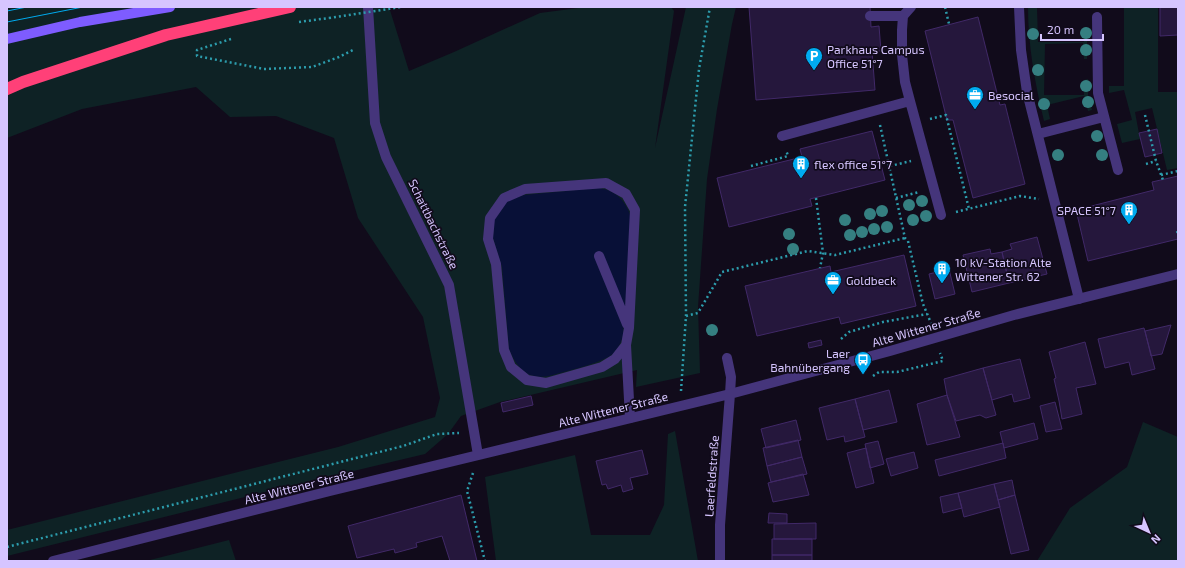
<svg xmlns="http://www.w3.org/2000/svg" width="1185" height="568" viewBox="0 0 1185 568" font-family="'Exo 2',sans-serif">
<style>
.green{fill:#0e2225}
.water{fill:#081037}
.building{fill:#25173c;stroke:#412968}
.lines{fill:none;stroke-linecap:round;stroke-linejoin:round}
.path{stroke:#2c9cac;stroke-width:2.5;stroke-dasharray:2 3;stroke-linecap:butt}
.lane{stroke:#45357b;stroke-width:10}
.street{stroke:#45357b;stroke-width:10}
.secondary{stroke:#7e5cff;stroke-width:10}
.highway{stroke:#ff4078;stroke-width:12}
.tram{stroke:#00abf0;stroke-width:1}
.path-bridge{stroke:#2c9cac;stroke-width:2.5;stroke-dasharray:2 3;stroke-linecap:butt}
.tree{fill:#357f81}
.labels{text-anchor:middle;dominant-baseline:central;stroke-width:3.5;stroke-linejoin:round;paint-order:stroke}
.poi-label{font-size:12px;fill:#d6c5ff;stroke:#110b1b;text-anchor:start}
.street-label{font-size:12px;fill:#d6c5ff;stroke:#110b1b}
</style>
<rect width="100%" height="100%" fill="#110b1b"/>
<path class="green" d="M7,7h382l20,64 45,-19 86,-39 46,-6h85l3,4 -19,137 31,-141h50l-4,17 -15,85 -10,70 -9,128 2,66 -64,14 1,-17 -137,32 -39,14 -13,18 -23,20 -164,39 -254,63v-26l331,-83 97,-30 5,-19 -17,-81 -65,-99 -24,-80 -58,-22 -46,1 -34,-30 -114,22 -75,29z
M1028,7h9l1,35h46v-15h3v32h-3l-1,-16 -38,1 -1,51h40v-15l4,-1v16l4,15 -4,1 -4,-15 -37,9 3,14 -6,2c-9,-38 -16,-75 -16,-114z
M1108,7h50v85h20v76l-11,2 -15,-62 -17,4 5,27 -18,4 -5,-19 15,-4 -8,-30 -15,3v-7h15v-78z
M1143,422l35,15v124h-141l33,-53 57,-41z
M675,431l23,130h-202l-11,-84 90,-22 16,80h59l14,-30 4,-71z
M229,540l7,21h-90z"/>
<path class="water" d="M599,188c19,3 27,14 33,32l-9,115c-2,8 -6,16 -13,21 -16,9 -43,15 -61,20 -22,4 -32,-8 -40,-27l-7,-82 -9,-29 1,-18 12,-18 8,-4 10,-3z"/>
<path class="building" d="M749,7h121l1,20 8,-1 2,25h-9l3,39 -119,10z
M1160,7h18v28l-18,1z
M978,17l22,88 5,-1 20,80 -52,14 -20,-78h-6l-22,-89z
M1157,129l5,24 -17,4 -6,-24z
M872,131l13,49 -75,19 2,7 -83,21 -12,-49 85,-21 -2,-8z
M1178,176v63l-90,22 -12,-51 78,-20 -2,-8z
M1037,237l10,37 -38,9 -7,-31 10,-3 -2,-5z
M990,249l1,5 11,-2 7,31 -37,9 -9,-37z
M904,255l12,51 -75,18 -2,-7 -82,19 -12,-50 85,-20 1,6z
M949,269l6,25 -20,5 -6,-25z
M1171,325l-9,29 -11,2 -6,-25z
M1144,328l11,41 -23,6 -3,-13 -24,6 -7,-29z
M821,340l1,5 -13,3 -1,-5z
M1085,342l11,42 -20,4 6,26 -20,5 -3,-18 -5,-22 2,-1 -7,-26z
M1020,359l10,39 -16,4 -2,-8 -20,6 -9,-32z
M983,368l13,47 -10,3 -6,-3 -24,6 -9,-26 -3,-16z
M889,390l8,32 -34,8 -8,-31z
M947,395l13,42 -33,8 -10,-41z
M531,396l2,9 -30,7 -2,-9z
M855,399l10,38 -20,5 -1,-6 -17,4 -8,-32z
M1055,402l7,27 -16,3 -6,-26z
M796,420l5,20 -35,8 -5,-19z
M1034,423l4,16 -34,9 -4,-16z
M798,440l4,17 -35,9 -4,-18z
M878,441l6,23 -14,4 -5,-24z
M1003,443l3,15 -67,18 -4,-16z
M866,448l8,35 -18,5 -9,-35z
M642,450l6,24 -18,4 3,11 -10,3 -2,-7 -13,4 -2,-5 -4,1 -6,-24z
M914,452l4,16 -27,8 -5,-17z
M802,457l5,17 -36,8 -4,-16z
M803,474l6,21 -36,7 -5,-19z
M1012,480l3,15 -17,5 -4,-16z
M994,484l6,23 -36,10 -6,-24z
M958,493l4,15 -19,5 -3,-16z
M461,495l16,66h-27l-8,-25 -26,7 1,4 -22,6 -1,-4 -37,9 -9,-32z
M1015,495l14,55 -18,4 -13,-54z
M769,513l18,1v9h-19z
M816,523v16h-42v-15z
M772,539h40v16h-40z
M772,555h40v6h-40z"/>
<g class="lines">
<path class="path" d="M945,7l4,17
M299,22l30,-4
M231,39l-34,11v6l67,13 48,-2 27,-10 16,-8
M998,98l15,-3
M1145,115l11,46 7,19
M930,119l16,-4 23,94
M880,125l25,113 3,3 15,63 8,19
M1146,164l10,-3
M751,166l37,-10 -2,-6
M890,166l21,-5
M1161,175l17,-4
M816,198l7,55 -3,15
M896,198l23,-6
M956,212l64,-16 19,3
M1177,231l1,3
M686,316l12,-3 24,-41 86,-21 27,4 70,-17
M841,339l8,-7 34,-10 44,-8
M873,376l6,-4h18l46,-11 -3,-8
M681,391l5,-75 -1,-109 14,-138 11,-62
M473,473l-6,18 18,70
M7,547l396,-101 34,-12 22,-1"/>
<path class="lane" d="M1019,7l2,43 6,42 52,207
M870,16h33
M1097,17l1,76 20,77
M910,101l31,114
M1038,134l66,-17
M782,136l128,-35 -5,-19 -3,-27v-25l1,-14 8,-9
M599,256l28,68
M626,345l-11,14 -13,8 -56,16 -19,-3 -16,-13 -7,-17 -8,-86 -8,-25 2,-21 14,-20 21,-9 81,-6 20,11 9,16 -6,118 -3,17 4,73
M727,358l4,19 -1,17"/>
<path class="street" d="M368,7l7,116 11,34 63,128 29,170
M53,561l277,-70 400,-97 160,-43 124,-36 164,-41
M720,561v-36l10,-131"/>
<path class="secondary" d="M7,39l73,-17 90,-15"/>
<path class="highway" d="M7,89l16,-7 143,-47 124,-28"/>
<path class="tram" d="M7,11l20,-4
M7,22l76,-15"/>
<path class="path-bridge" d="M329,18l72,-11"/>
</g>
<g class="tree">
<circle cx="1086" cy="33" r="6"/>
<circle cx="1033" cy="34" r="6"/>
<circle cx="1086" cy="50" r="6"/>
<circle cx="1038" cy="70" r="6"/>
<circle cx="1086" cy="86" r="6"/>
<circle cx="1088" cy="102" r="6"/>
<circle cx="1044" cy="104" r="6"/>
<circle cx="1097" cy="136" r="6"/>
<circle cx="1058" cy="155" r="6"/>
<circle cx="1102" cy="155" r="6"/>
<circle cx="922" cy="201" r="6"/>
<circle cx="909" cy="205" r="6"/>
<circle cx="882" cy="211" r="6"/>
<circle cx="870" cy="214" r="6"/>
<circle cx="926" cy="216" r="6"/>
<circle cx="845" cy="220" r="6"/>
<circle cx="913" cy="220" r="6"/>
<circle cx="887" cy="227" r="6"/>
<circle cx="874" cy="229" r="6"/>
<circle cx="862" cy="232" r="6"/>
<circle cx="789" cy="234" r="6"/>
<circle cx="850" cy="235" r="6"/>
<circle cx="793" cy="249" r="6"/>
<circle cx="712" cy="330" r="6"/>
</g>
<defs>
<symbol id="parking-pin" viewBox="-11 -11 22 30"><path d="M0 17L-7.5 6A9.5 9.5 0 1 1 7.5 6Z" fill="#00abf0" stroke="#110b1b"/><path d="M-3.5-5.5H1a3.5 3.5 0 0 1 0 7H-1V5.5H-3.5ZM-1-3.4V-.6H.8a1.4 1.4 0 0 0 0-2.8Z" fill="#fff"/></symbol>
<symbol id="office-pin" viewBox="-11 -11 22 30"><path d="M0 17L-7.5 6A9.5 9.5 0 1 1 7.5 6Z" fill="#00abf0" stroke="#110b1b"/><path d="M-6-3h4V-5.5h4V-3h4V5H-6ZM-1-4.5V-3h2v-1.5ZM-6 0V1H6V0Z" fill="#fff"/></symbol>
<symbol id="building-pin" viewBox="-11 -11 22 30"><path d="M0 17L-7.5 6A9.5 9.5 0 1 1 7.5 6Z" fill="#00abf0" stroke="#110b1b"/><path d="M-4-6H4V6H1V3H-1V6H-4ZM-2.5-4.3h1.7v1.8h-1.7ZM.8-4.3h1.7v1.8H.8ZM-2.5-1h1.7V.8h-1.7ZM.8-1h1.7V.8H.8Z" fill="#fff"/></symbol>
<symbol id="bus-pin" viewBox="-11 -11 22 30"><path d="M0 17L-7.5 6A9.5 9.5 0 1 1 7.5 6Z" fill="#00abf0" stroke="#110b1b"/><path d="M-5-6H5V4H4V6H2V4H-2V6H-4V4H-5ZM-3.5-4V0h7V-4ZM-3.5 1.2v1.5H-2V1.2ZM2 1.2v1.5H3.5V1.2Z" fill="#fff"/></symbol>
</defs>
<g fill-rule="evenodd">
<use href="#parking-pin" x="804" y="46" width="20" height="27"/>
<use href="#office-pin" x="965" y="85" width="20" height="27"/>
<use href="#building-pin" x="791" y="154" width="20" height="27"/>
<use href="#building-pin" x="1119" y="200" width="20" height="27"/>
<use href="#building-pin" x="932" y="259" width="20" height="27"/>
<use href="#office-pin" x="823" y="270" width="20" height="27"/>
<use href="#bus-pin" x="853" y="350" width="20" height="27"/>
</g>
<g class="labels">
<g class="poi-label">
<text x="827" y="49">Parkhaus Campus<tspan x="827" dy="14">Office 51°7</tspan></text>
<text x="988" y="95">Besocial</text>
<text x="814" y="164">flex office 51°7</text>
<text x="1116" y="210" text-anchor="end">SPACE 51°7</text>
<text x="955" y="262">10 kV-Station Alte<tspan x="955" dy="14">Wittener Str. 62</tspan></text>
<text x="846" y="280">Goldbeck</text>
<text x="850" y="353" text-anchor="end">Laer<tspan x="850" dy="14">Bahnübergang</tspan></text>
</g>
<g class="street-label">
<text transform="translate(434 224) rotate(64)">Schattbachstraße</text>
<text transform="translate(926 327) rotate(-16)">Alte Wittener Straße</text>
<text transform="translate(613 409) rotate(-14)">Alte Wittener Straße</text>
<text transform="translate(711 476) rotate(-86)">Laerfeldstraße</text>
<text transform="translate(299 486) rotate(-14)">Alte Wittener Straße</text>
</g>
</g>
<rect width="1185" height="568" fill="none" stroke="#d6c5ff" stroke-width="16"/>
<g transform="translate(1149 532) rotate(136)" stroke="#110b1b" stroke-width="3" paint-order="stroke">
<path d="M0-3L7 15L0 10L-7 15Z" fill="#d6c5ff"/>
<text y="-6" font-size="11" font-weight="bold" text-anchor="middle" fill="#d6c5ff">N</text>
</g>
<path d="M1041 34v6h62v-6" fill="none" stroke="#d6c5ff" stroke-width="2"/>
<text x="1047" y="34" font-size="12" fill="#d6c5ff" stroke="#110b1b" stroke-width="3" paint-order="stroke">20 m</text>
</svg>
